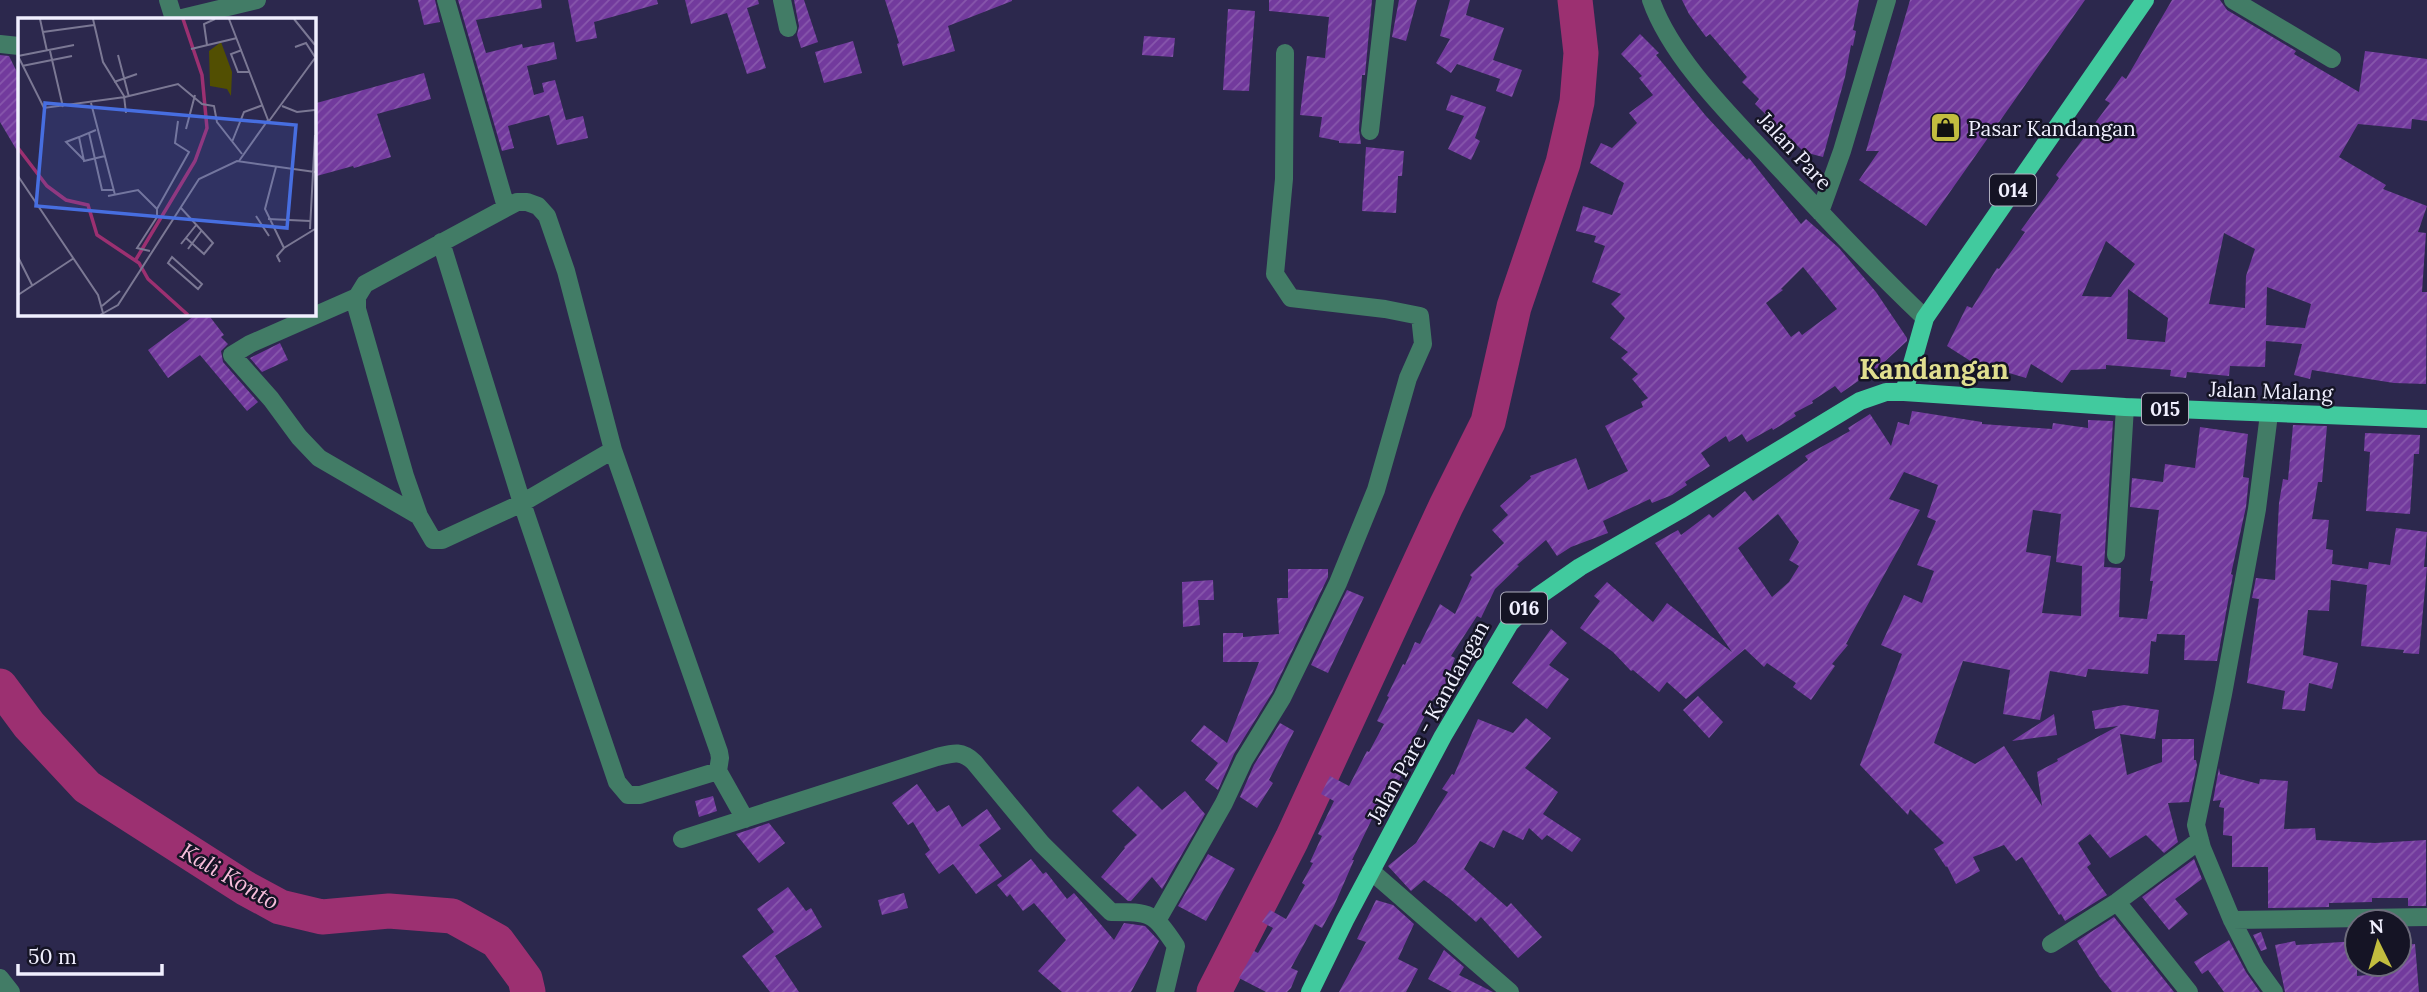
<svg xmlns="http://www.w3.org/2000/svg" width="2427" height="992" viewBox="0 0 2427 992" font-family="Lora,serif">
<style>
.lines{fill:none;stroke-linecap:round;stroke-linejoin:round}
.river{stroke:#9c3071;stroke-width:35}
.building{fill:url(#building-hatch);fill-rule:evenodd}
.minor{stroke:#427c66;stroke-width:18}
.major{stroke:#41ca9e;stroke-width:18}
.labels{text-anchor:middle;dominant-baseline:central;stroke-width:5;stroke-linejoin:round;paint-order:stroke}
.shield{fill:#151425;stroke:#afaebe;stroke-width:2}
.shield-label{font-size:19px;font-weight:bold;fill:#f1f0ff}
.poi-label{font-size:21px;fill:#f1f0ff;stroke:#151425;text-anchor:start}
.street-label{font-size:21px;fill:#f1f0ff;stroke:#151425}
.water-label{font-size:23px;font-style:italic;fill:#f7bedb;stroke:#151425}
.district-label{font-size:28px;font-weight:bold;fill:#e0de8f;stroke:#151425}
.inset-river{fill:none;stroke:#9c3071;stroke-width:3.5}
.inset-road{fill:none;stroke:#7b7894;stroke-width:2}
.view{fill:#476ee0;fill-opacity:0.15;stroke:#476ee0;stroke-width:3.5}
.inset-edge{fill:none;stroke:#f1f0ff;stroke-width:3.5}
</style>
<defs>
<pattern id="building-hatch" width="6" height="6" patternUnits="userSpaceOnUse" patternTransform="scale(1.75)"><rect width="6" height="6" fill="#723a9d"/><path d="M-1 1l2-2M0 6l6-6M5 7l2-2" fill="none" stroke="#8757ac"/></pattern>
</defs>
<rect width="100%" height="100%" fill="#2c284d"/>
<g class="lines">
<path class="river" d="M0,686l29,39 58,62 158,101 35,19 42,10 67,-6 63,5 45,25 28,38 3,13
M1214,992l78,-153 154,-333 42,-84 26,-115 49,-144 14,-61 4,-49 -6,-53"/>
</g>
<path class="building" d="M418,0h17l5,22 -16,3z
M458,0h83l1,8 -66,12 10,33 36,-9 1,4 31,-6 3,17 -30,7 7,29 10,-3 -2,-9 13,-3 11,40 17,-4 5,22 -31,7 -8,-30 -41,11 6,22 -12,3z
M568,0h89l1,4 -64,18 3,16 -21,4z
M685,0h73l1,4 -12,4 19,60 -19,6 -20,-61 -36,11z
M794,0h10l14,42 -17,6 -4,-13 2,-9z
M885,0h127v1l-64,25 7,25 -52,15 -6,-22 2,-1z
M1269,0h103l-7,75h-3l-3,55 2,14 -22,-1v-2l-20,-4 3,-20 -22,-2 7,-59 18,2 4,-41 -60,-6z
M1399,0h18l-11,41 -14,-4z
M1450,0h20l-4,15 38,13 -11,32 29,10 -10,27 -16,-6 4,-12 -43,-15 -6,9 -15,-10 14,-24 -10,-3z
M1682,0h177l-6,30 3,1 -3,15 -2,-1 -6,32 -22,80 -19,-5 -49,-48 4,-5 -17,-17 5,-5 -37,-43 -4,3 -17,-23z
M1910,0h175l-159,226 -67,-46 20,-29h-13z
M2172,0h48l7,10 69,41 -2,3 65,38 6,-41 62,8v62l-15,-2 -1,10 -53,-5 -19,33 47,28 -3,4 44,17 -9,26 8,1 -4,59h5l-1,92 -32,-1 -82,-13 -2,9 -16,-4 8,-31 -36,-3 -1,26 -35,-1 -1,10 -42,-4 -1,6 -16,-2 1,-6 -65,-5v4l-35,1 -9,13 -31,-19 -5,14 -54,-16 -25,-16 20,-40 5,2 25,-40 2,1 26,-37 -4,-2 38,-52 -3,-3 54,-72 -5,-3 17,-24 4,3zM2224,233l31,16 -9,27 -1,32 -36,-4zM2106,241l29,23 -24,33 -29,-1zM2267,287l44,17 -6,24 -39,-3zM2128,289l40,29 -3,24 -38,-3z
M1228,9l27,2 -6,80 -26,-1z
M1640,34l19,19 -3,2 50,61 41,44 2,-2 52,66 5,-5 33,29 37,44 31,46v3l-26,24 -40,28 -6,-7 -23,15 1,2 -19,10 2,3 -23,14 -1,-2 -25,14 -5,-8 -13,8 -3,-6 -25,17 9,13 -25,16 2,3 -15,10 -20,8 -2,-4 -47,22 5,12 -37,14 -14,9 -11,-16 -29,25 2,1 -24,23 -14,29 -4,-2 -26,40 4,2 -16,44 -6,-3 -34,69 5,2 -25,52 -7,-3 -20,41h2l-20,46 -12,22 -7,-4 -24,44 7,3 -7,17 -4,4h-21l-27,-14 15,-27 4,2 15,-25 -11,-6 8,-12 16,9 19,-34 -3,-2 11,-20 -3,-1 12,-26 -4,-2 16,-33 -13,-7 9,-18 19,10 18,-35 2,1 15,-28 -7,-3 12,-24 -2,-1 16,-32 2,1 10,-23 5,2 20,-40 15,10 17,-37 -2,-2 34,-32 -12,-13 16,-15 -8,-9 31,-28 -1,-2 46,-18 12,32 40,-19 -23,-45 38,-19 -2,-5 7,-4 -16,-19 6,-5 -17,-16 7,-6 -18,-14 15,-20 -14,-14 10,-10 -29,-12 13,-36 -11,-4 2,-6 -20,-5 7,-25 29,9 12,-32 -34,-20 11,-20 11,5 25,-25 -8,-10 24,-18 -14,-17 3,-2 -21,-22zM1803,267l34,42 -35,26 -3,-4 -8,6 -25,-34 17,-13 -2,-1z
M1144,36l31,2 -2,19 -31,-2z
M853,41l9,32 -38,10 -9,-31z
M0,55l9,1 10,20v78l-19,-32z
M424,73l7,26 -54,15 14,43 -37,11 -1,-2 -40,11v-73z
M1451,95l35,12 -11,31 5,3 -9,19 -23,-11 16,-33 -18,-6z
M1366,147l38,4 -2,25h-4l-2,37 -34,-2z
M198,313h9l17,22 -3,2 7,7 -7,7 2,11 35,40 -11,9 -47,-56 -32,23 -20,-28z
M280,343l8,17 -26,12 -12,-14z
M1912,411l70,11v2l70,5 1,-6 35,5v-8l25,1 -9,146 17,1 -2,49 28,2 6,-38h-3l9,-71 -29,-3 2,-29 31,4 2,-18 30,4 5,-41 48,7 -5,43 6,1 -3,29 -15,67 2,1 -16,86 -33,-1 1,-25 -28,-1 -1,8 -5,-1 -3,33 -60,-5 -2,8 -36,-6 -10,49 -37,-6 7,-44 -47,-9 -29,82 41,21 29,-18 38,60 -5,-34 21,-11 -1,-2 61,-33 -23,3 -3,-18 32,-6 35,5 -4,29 -35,-5 7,41 35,-13v-23h32v21h2l1,5 -8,37 -21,1 10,39 -14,11 -18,-18 -36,23 -20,-24 -12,9 13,21 -4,3 20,28 -42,26 -4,-7 -2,1 -37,-58 -6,4 -12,-16 -31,12 7,14 -24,13 -9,-18 -1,1 -12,-18 10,-6 -34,-34 -2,6 -48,-50 42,-111 -21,-9 23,-50 18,8 12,-32 -17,-6 19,-44 -9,-4 11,-32 -34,-13 -15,27 31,11 -74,134 2,1 -16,19 3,2 -24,34 -18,-13 3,-4 -29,-20 -3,4 -19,-18 -59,50 -19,-17 -8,10 -26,-22 -2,1 -18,-19 -33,-24 20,-27 -6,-5 13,-14 46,40 14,-19 65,49 -77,-109 23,-13 3,5 28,-21 4,4 32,-27 8,10 55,-41 -3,-4 45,-25 -2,-3 22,-14 21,32 7,-24 11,3zM2033,510l28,4 -5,48 26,4 -1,50 -39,-3 9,-57 -25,-4zM1778,514l21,28 -10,18 10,6 -10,16 -17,15 -34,-49z
M2293,425l34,1 -5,56h-4l-6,37 17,1 -3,29 7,1 -1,14 36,5 1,-7 21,3 6,-37 31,4 -3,35h3l-8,87 -16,-1 1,-3 -43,-4 6,-61 -36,-5 -2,31 -21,-1 -5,45 35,8 -6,26 -23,-6 -4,28 -23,-2 3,-18 -38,-8 12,-84 -7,-1 4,-20 19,2 4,-77 4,-24 5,1z
M2365,433l55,2 -1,19h-5l-4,60 -44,-3 4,-59 -6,-1z
M1288,569h40v8l-56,116 -38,61 -16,36 -13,-10 13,-17 -27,-22 13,-16 23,18 32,-81h-36v-29h20v4l36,-3 -2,-36h11z
M1213,580l1,20h-16l2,25 -17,2 -1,-45z
M1347,590l17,7 -36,76 -17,-8z
M1551,629l16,14 -18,22 20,14 -22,30 -35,-26z
M1698,696l25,26 -14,16 -26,-28z
M2054,714l3,21 -45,6z
M1526,718l25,20 -26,30 33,24 -15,22 38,25 -9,13 -25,-17 -5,5 -13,-12 -6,12 -20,-10 -9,18 -14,-7 -16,28 43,38 4,-4 31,34 -24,21 -37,-41 -5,5 -26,-23 -26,-19 -13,11 -23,-25 28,-23 32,-51 -6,-3 10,-15 2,1 24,-56 35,14z
M1280,723l14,8 -25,49 4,3 -16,25 -17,-11 14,-32z
M2219,768l1,6 39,10 1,-5 28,2 -4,48 31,-1 1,12 59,3 51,-3v66h-18v-8h-36v4l-43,1v4l-61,1v-41h-36v-31l-9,-1 1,-27 -5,-1 2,-7 -8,1z
M917,784l20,28 12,-7 13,22 25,-18 14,20 -22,16 23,31 -26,18 -23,-30 -14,10 -14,-20 5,-4 -17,-28 -5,3 -16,-22z
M1138,786l24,24 23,-19 20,23 -43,75 -10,-12 -21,24h-3l-27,-24 24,-29 -1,-1 13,-12 -25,-24z
M713,796l4,15 -18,6 -4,-16z
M769,823l16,20 -26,20 -23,-29z
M1208,854l27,15 -29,52 -28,-15z
M1031,859l12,15 3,-2 21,27 7,-6 40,47 10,-17 21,3 14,15 -28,51h-69l-24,-21 28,-31 -32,-37 -11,8 -13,-17 -3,3 -10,-12z
M2194,859l8,20 -27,20 13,15 -19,16 -27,-33z
M788,887l18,24 5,-3 11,19 -47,29 24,36h-29l-28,-36 32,-24 -17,-23z
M904,893l4,15 -26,7 -4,-15z
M1376,900l17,5 21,19 -16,35 20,10 -12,23h-67l27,-50 -9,-3z
M2114,917l60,75h-62l-13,-16 -22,-35z
M2261,932l6,17 -6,2 -8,-16z
M2229,940l17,32 14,20h-36l-16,-22 -6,4 -8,-12z
M2295,941l1,4 61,-4v35l32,-3v-9h10v-19l16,-1 4,48h-134l-10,-47z
M1444,950l20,17 -5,8 34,17h-41l-24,-13z"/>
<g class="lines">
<path class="minor" d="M168,0l6,19
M446,0l60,207
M782,0l6,28
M1651,0c20,57 77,113 118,157 51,55 102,110 156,161
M2233,0l99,59
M178,19l79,-19
M0,44l19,2
M1370,131l15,-131
M1820,212l22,-61 45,-151
M441,242l81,261 95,279 11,13h12l78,-24
M357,297l-107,47 -18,11 39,44 28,38 20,21 100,58
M2269,414l-12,95 -34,185 -27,131 6,23 30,72 24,47 18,25
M613,450l-91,53 -80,37h-9l-14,-24 -14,-40 -48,-167v-12l8,-13 152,-82h10l11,4 9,10 19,55 47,179 106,302 1,6 -2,13 27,48
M2116,555l9,-148
M682,839l255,-82c16,-4 24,-7 37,5l68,82 69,68c40,0 42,0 65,34l-11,46
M1371,871l139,121
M2117,902l72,90
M1158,919l66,-116 20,-43 38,-62 56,-115 38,-93 32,-112 15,-34 -3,-28 -35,-7 -94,-11 -16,-24 9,-95 1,-126
M2232,920l195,-3
M2051,944l66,-42 83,-62
M0,978l11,14"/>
<path class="major" d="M1904,392l21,-74 220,-318
M1310,992l35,-72 98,-184 67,-113 27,-26 43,-30 100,-57 180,-109 26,-9h18l221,15 302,12"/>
</g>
<defs>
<symbol id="shop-square" viewBox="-11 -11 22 22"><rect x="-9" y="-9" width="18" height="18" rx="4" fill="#c2bd3f" stroke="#151425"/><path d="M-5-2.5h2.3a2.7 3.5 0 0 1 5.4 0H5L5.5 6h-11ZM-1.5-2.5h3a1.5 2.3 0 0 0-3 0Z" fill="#111"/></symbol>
</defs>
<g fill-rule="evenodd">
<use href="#shop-square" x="1928" y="110" width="35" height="35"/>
</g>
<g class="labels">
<g class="shield">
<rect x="1990" y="174.5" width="46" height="31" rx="5"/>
<rect x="2142" y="393.5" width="46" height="31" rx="5"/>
<rect x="1501" y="592.5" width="46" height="31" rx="5"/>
</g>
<g class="shield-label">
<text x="2013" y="190">014</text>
<text x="2165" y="409">015</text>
<text x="1524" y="608">016</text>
</g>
<g class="poi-label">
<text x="1968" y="128">Pasar Kandangan</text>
</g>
<g class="street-label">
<text transform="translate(1795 151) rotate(47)">Jalan Pare</text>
<text transform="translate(2271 391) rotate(2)">Jalan Malang</text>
<text transform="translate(1428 722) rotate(-61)">Jalan Pare - Kandangan</text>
</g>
<g class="water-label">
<text transform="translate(230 876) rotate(30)">Kali Konto</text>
</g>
<g class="district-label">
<text x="1934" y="369">Kandangan</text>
</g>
</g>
<g transform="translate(18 18)">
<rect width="298" height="298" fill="#2c284d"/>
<path d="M203,24l11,30 -1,24 -4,-7 -17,-3 -1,-35z" fill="#524f02"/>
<path class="inset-river" d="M0,130l29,38 19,14 22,5 9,30 42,28 9,16 40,36M117,243l60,-100 12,-33 -5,-53 -19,-56"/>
<path class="inset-road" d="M22,1l7,32M75,1l10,43 21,34 2,17M211,1l39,101 -29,41M276,1l21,26M25,14l51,-7M56,27l-56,11 26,52 81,-11 53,-13 24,20 12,2 3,16 25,32M189,27l-3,-21 11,-5M277,29l11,-4 9,14M173,31l46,-11M224,32l-11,4 7,18h12M32,33l13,56M100,37l11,42M4,48l50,-10M96,64l23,-8M73,85l24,92M264,88l15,6 18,-2M251,103l46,-63M168,111l9,-34M78,112l-17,7 5,24 21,-5M71,115l13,57h11M61,119l-13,5 18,18M214,124l12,-30 19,-7M258,149l-11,42 19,39M0,158l80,119 5,18M90,178l30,-6 19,19v8l-20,31 13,3M163,190l32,35 -9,11 -18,-16M139,191l32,-57 -14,-9 3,-22M238,198l13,20M250,201l42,2M292,211l5,-94M163,226l16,-20M170,231l14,-19M0,239l14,28M154,239l30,27 -4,5 -30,-26zM262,244l-3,-6 7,-8 31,-19M0,277l56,-37M84,288l18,-15M82,297l18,-10 81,-126 38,-18 78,11"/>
<path class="view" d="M27,85l251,22 -9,103 -251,-22z"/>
<rect width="298" height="298" class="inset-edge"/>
</g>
<g transform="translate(2378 943) rotate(355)"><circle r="33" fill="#151425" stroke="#6d6c7c" stroke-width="2"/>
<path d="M0-5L12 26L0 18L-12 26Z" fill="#c2bd3f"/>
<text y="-10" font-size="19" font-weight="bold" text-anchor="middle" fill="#f1f0ff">N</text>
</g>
<path d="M18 964v10h144v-10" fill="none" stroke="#f1f0ff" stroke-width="3.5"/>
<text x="28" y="964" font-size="21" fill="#f1f0ff" stroke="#151425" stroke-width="5" paint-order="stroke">50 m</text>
</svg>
